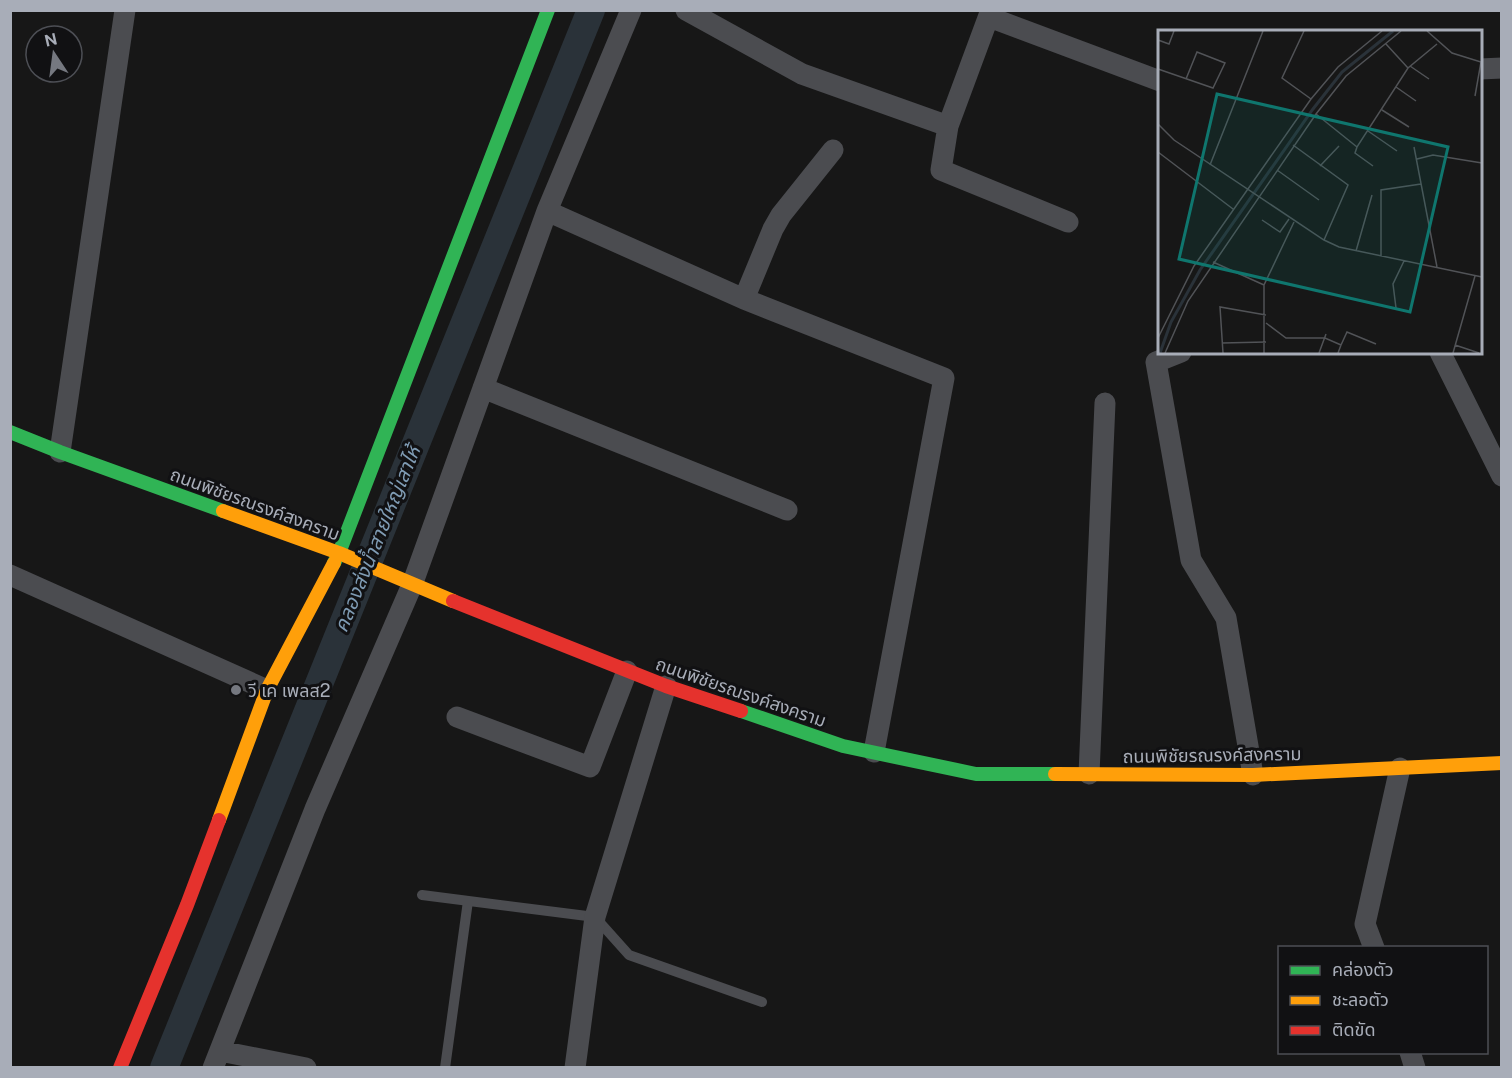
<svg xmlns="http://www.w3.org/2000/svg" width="1512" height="1078" viewBox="0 0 1512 1078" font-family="'Public Sans','Noto Sans Thai',sans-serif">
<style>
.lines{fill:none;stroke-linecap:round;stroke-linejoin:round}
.canal{stroke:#2a3239;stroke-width:28}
.lane{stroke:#4b4c50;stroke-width:10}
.street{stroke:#4b4c50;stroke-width:21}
.fast{stroke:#30b455;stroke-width:14}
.slow{stroke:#ff9f0a;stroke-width:14}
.jam{stroke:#e5322d;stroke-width:14}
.poi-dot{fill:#757880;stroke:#111113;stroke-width:2}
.labels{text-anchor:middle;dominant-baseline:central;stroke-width:6;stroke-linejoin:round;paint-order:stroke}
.street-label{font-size:18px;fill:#a8adb8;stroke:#111113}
.poi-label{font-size:18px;fill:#a8adb8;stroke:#111113;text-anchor:start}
.water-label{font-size:20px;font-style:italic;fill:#7f9bb3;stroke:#111113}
.inset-river{fill:none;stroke:#2a3239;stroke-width:3}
.inset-road{fill:none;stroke:#515357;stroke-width:1.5}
.view{fill:#0f766e;fill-opacity:0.15;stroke:#0f766e;stroke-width:3}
.inset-edge{fill:none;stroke:#a8adb8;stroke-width:3}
</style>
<rect width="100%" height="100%" fill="#171717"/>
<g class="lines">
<path class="canal" d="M164,1068l427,-1058"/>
<path class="lane" d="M422,895l173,22 34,38 133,47
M445,1068l23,-167"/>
<path class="street" d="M686,10l116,64 146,52 43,-116
M989,17l171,64
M1480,69l22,-1
M948,126l-7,44 127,52
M547,211l197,88 200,79 -70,374
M744,299l29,-70 8,-14 52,-65
M1181,352l-25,10 35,198 35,58 27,157
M1440,352l62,124
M483,388l304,122
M60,452l65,-442
M10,575l257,115
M457,717l133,50 37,-96
M1089,774l16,-371
M1374,948l-9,-24 35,-156
M220,1051l86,17
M1410,1052l5,16
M213,1068l102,-259 97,-224 135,-374 84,-201
M575,1068l20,-151 71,-231"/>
<path class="fast" d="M10,432l50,20 163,59
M334,563l5,-10 209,-543
M741,711l102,35 133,28h79"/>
<path class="slow" d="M223,511l116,42 114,48
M1055,774l198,1 249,-12
M219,820l48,-130 67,-127"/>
<path class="jam" d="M453,601l213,85 75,25
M120,1068l67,-163 32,-85"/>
</g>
<circle class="poi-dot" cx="236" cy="690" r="6"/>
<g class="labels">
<g class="street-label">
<text transform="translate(255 504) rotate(20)">ถนนพิชัยรณรงค์สงคราม</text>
<text transform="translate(741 692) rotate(19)">ถนนพิชัยรณรงค์สงคราม</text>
<text transform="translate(1212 755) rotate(-1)">ถนนพิชัยรณรงค์สงคราม</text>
</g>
<g class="poi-label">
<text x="248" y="690">วี เค เพลส2</text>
</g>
<g class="water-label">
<text transform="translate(377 539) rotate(-68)">คลองส่งน้ำสายใหญ่เสาไห้</text>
</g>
</g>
<g transform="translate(1158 30)">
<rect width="324" height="324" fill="#171717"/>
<path class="inset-river" d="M2,323l11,-31 29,-52 113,-161 29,-37 51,-41"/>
<path class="inset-road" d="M146,1l-22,47 29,21M269,1l25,22 29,9 -6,34M0,10l11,4 5,-13M228,14l22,24M252,36l19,13M0,39l55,19 12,-25 -28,-11 -11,27M238,57l20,14M224,80l27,17M158,84l41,33 51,-79 29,-24M0,94l16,16 150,100 15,7 143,30M210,101l29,20M135,115l55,40 -24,55M199,117l-2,6 18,13M256,117l23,120M0,122l75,57M259,129l16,-4 49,8M52,135l53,-134M162,136l19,-20M119,140l42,30M104,190l18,12 9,-13M198,221l16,-56M223,227v-67l40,-6M55,232l51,23M238,278l-3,-24 11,-23M108,293l20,15h39l16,7 -3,8M0,308l36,-72 117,-167 27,-32 44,-36M64,313l44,-1M183,315l6,-13 29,12M297,315l24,8M7,323l23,-52 128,-187 30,-38 55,-45M65,323l-3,-46 46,8M106,323v-68l30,-63M161,323l7,-19M295,323l22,-77"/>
<path class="view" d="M59,64l231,53 -38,165 -231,-53z"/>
<rect width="324" height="324" class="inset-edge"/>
</g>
<rect width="1512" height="1078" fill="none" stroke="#a8adb8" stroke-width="24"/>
<rect x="1278" y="946" width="210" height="108" fill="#111113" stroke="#4d4f55" stroke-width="1.5"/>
<rect x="1290" y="966" width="30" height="9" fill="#30b455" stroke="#4d4f55" stroke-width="1.5"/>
<text x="1332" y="976" font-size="18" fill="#a8adb8">คล่องตัว</text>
<rect x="1290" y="996" width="30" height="9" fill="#ff9f0a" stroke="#4d4f55" stroke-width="1.5"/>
<text x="1332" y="1006" font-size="18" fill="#a8adb8">ชะลอตัว</text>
<rect x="1290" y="1026" width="30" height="9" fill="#e5322d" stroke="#4d4f55" stroke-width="1.5"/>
<text x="1332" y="1036" font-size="18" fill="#a8adb8">ติดขัด</text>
<g transform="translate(54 54) rotate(347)"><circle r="28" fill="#111113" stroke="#4d4f55" stroke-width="1.5"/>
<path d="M0-4.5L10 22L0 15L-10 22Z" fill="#757880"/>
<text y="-9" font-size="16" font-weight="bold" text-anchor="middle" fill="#a8adb8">N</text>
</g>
</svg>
